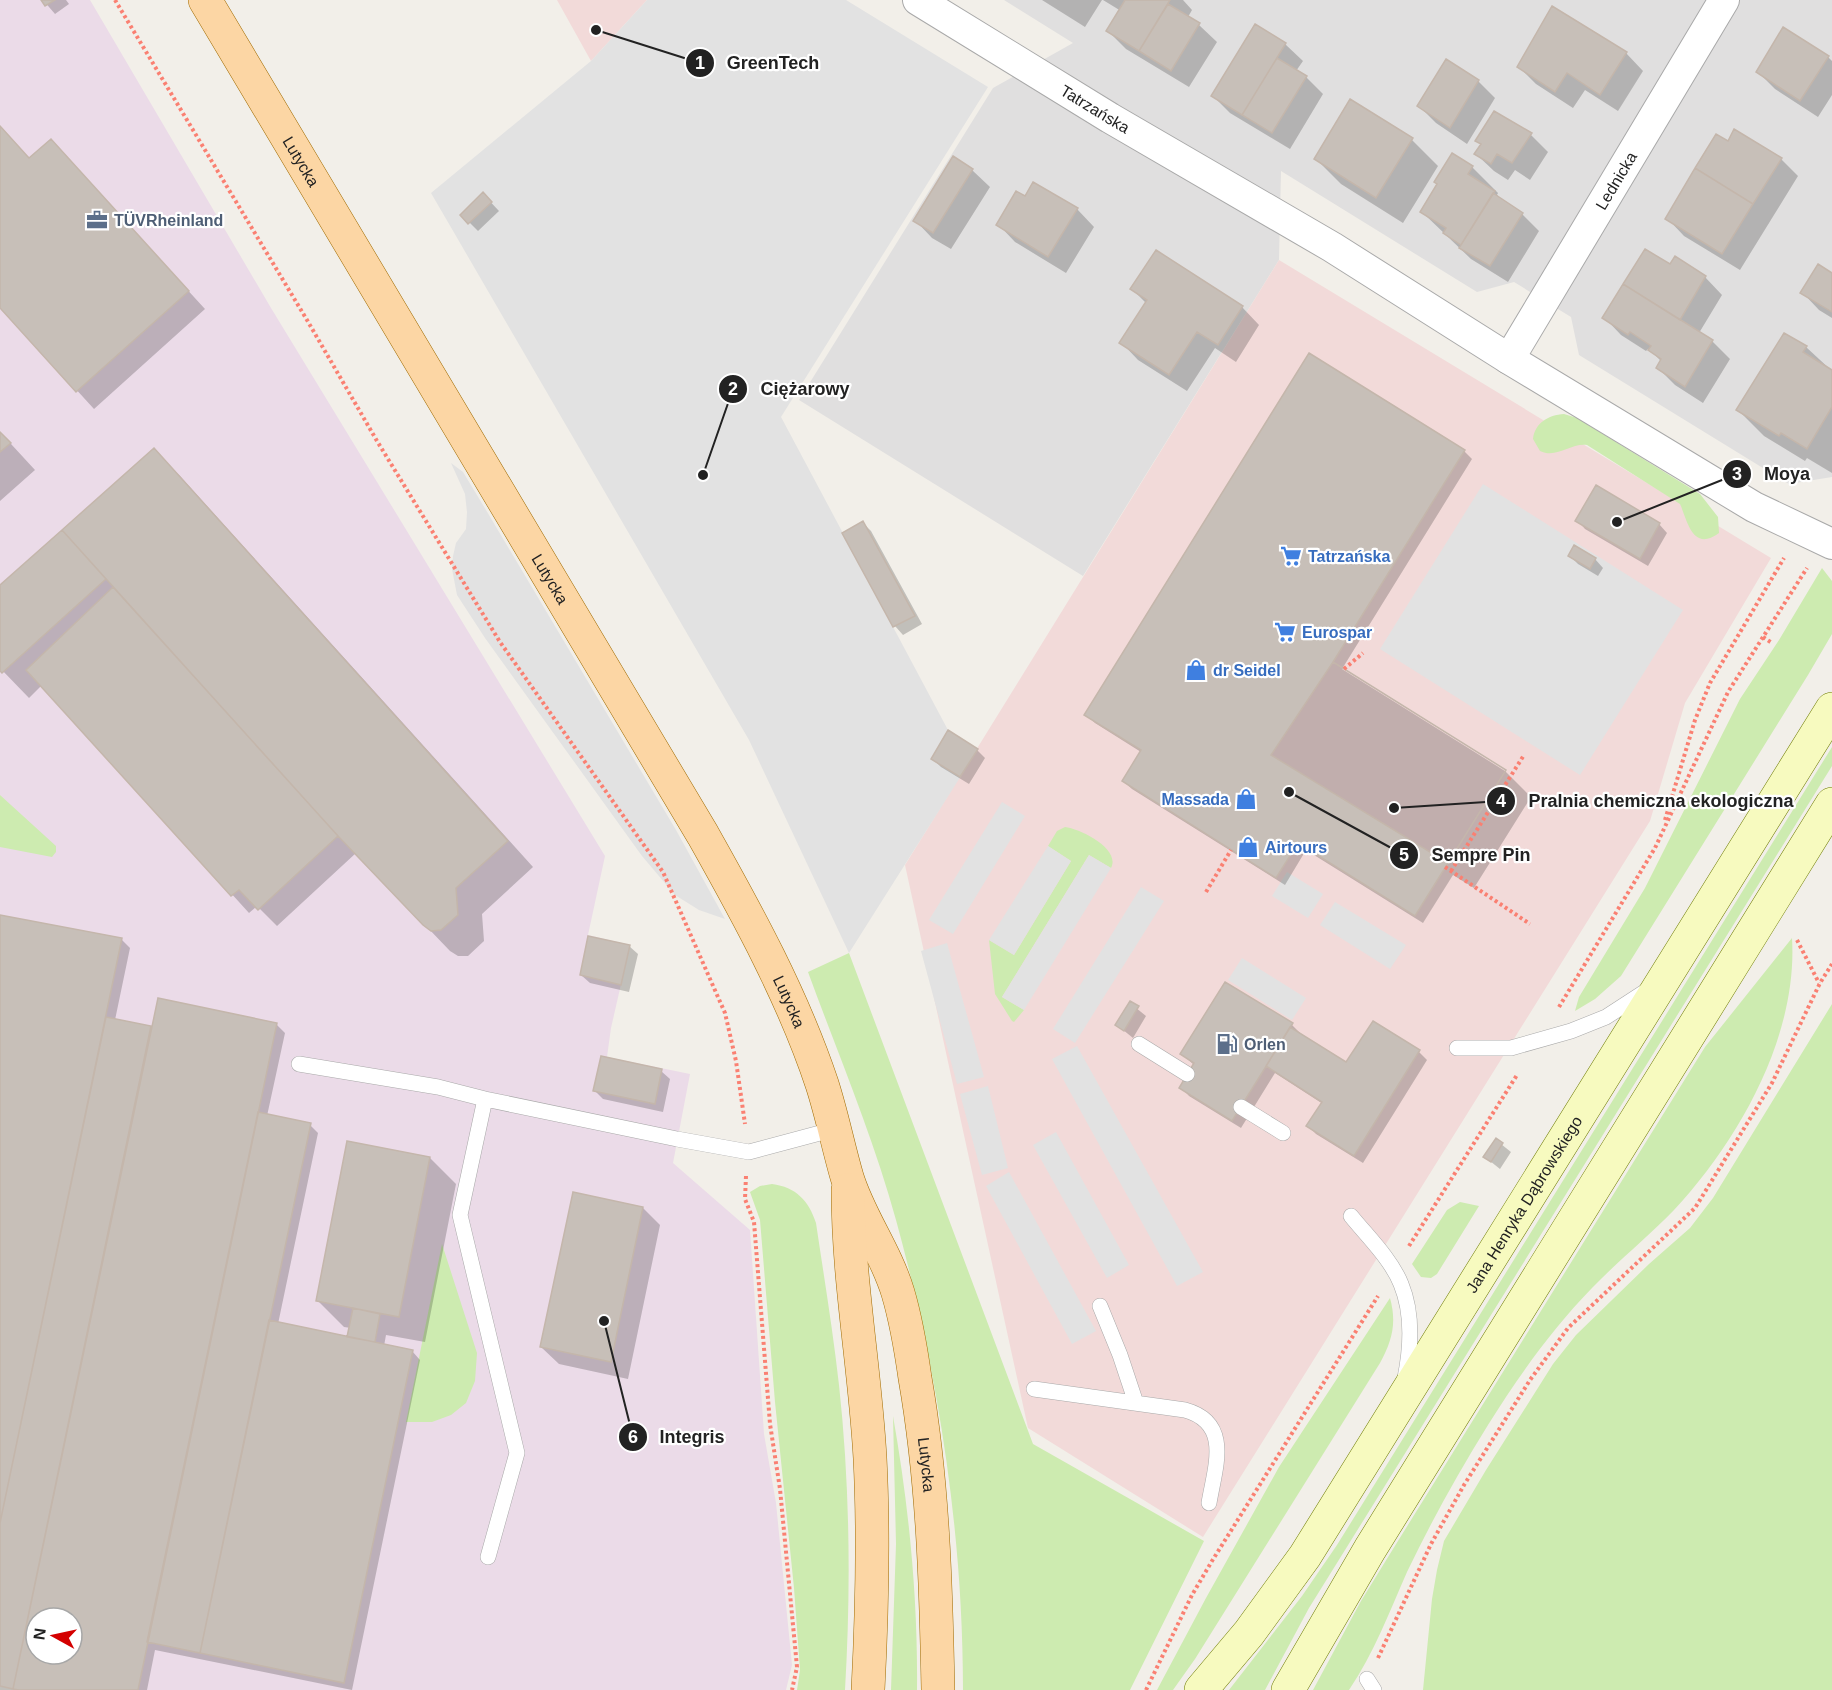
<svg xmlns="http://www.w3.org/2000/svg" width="1832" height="1690" viewBox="0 0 1832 1690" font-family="Arial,sans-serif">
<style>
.residential{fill:#e0dfdf}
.commercial{fill:#f2dad9}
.industrial{fill:#ebdbe8;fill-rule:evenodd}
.grass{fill:#cdebb0}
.parking{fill:#e2e2e2}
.shadow{fill:#0003;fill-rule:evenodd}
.building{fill:#c7bfb8;stroke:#c4b6ab;stroke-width:1.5;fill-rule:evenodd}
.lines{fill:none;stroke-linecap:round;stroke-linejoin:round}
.service-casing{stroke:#a9a9a9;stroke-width:16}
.minor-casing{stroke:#a9a9a9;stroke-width:32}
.secondary-casing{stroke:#707d05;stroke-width:34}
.primary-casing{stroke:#a06b00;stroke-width:34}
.path{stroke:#fa8072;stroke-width:4;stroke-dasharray:3 3;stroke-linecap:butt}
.service{stroke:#fff;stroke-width:15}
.minor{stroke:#fff;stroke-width:30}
.secondary{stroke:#f7fabf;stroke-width:33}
.primary{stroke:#fcd6a4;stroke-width:33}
.labels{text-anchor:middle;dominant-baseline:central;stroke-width:4.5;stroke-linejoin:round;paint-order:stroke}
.street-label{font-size:16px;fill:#222;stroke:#fff}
.service-label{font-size:16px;font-weight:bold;fill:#4e5e75;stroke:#fff;text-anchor:start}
.shop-label{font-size:16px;font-weight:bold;fill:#366cbe;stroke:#fff;text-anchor:start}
.leader{fill:none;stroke:#222;stroke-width:2}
.callout-dot{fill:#222;stroke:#fff;stroke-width:2}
.mark-label{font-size:18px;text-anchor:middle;font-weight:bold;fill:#fff}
.callout-label{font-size:18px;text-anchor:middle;font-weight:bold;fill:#222;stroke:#fff;stroke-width:4.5;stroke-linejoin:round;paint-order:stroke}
</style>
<rect width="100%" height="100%" fill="#f2efe9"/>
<path class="residential" d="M1004,0h828v477l-43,7 -210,-129 -8,-38 -57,-35 -37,10 -196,-121 -2,89 -196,316 -284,-176 194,-312 80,-45z"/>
<path class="commercial" d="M557,0h90l-56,61z
M1279,260l492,298 -86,145 -35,118 -447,716 -175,-109 -123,-563z"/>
<path class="industrial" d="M0,0h90l181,308 334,548 -17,79 42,10 -19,83 -4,29 83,17 -17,89 77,67 14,204 12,69 16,162 -6,25h-768l-18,-4zM36,1618h36v36h-36z"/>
<path class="grass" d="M1564,414l13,4 123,76 18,23 1,16c-27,20 -32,-14 -39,-29l-93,-59c-17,-2 -30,14 -47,6l-7,-12c2,-16 15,-24 31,-25z
M1822,568l10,13v53l-24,41 -187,301 -26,23 -20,12 4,-14 66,-109 95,-189 39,-59z
M1832,747v19l-523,842 -44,82h-36l73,-94 35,-51z
M0,795l56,51v6l-4,5 -52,-10z
M1065,827c16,2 56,22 46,41l-22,-13 -87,142 22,13 -10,12 -2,-1 -17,-27 -6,-54 25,15 57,-94 -23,-15 9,-15z
M1792,938c6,98 -53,202 -118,272 -26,27 -56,51 -82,78 -40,41 -74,89 -104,137 -30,48 -57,97 -81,147 -18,41 -33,81 -58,118h-36l48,-89 32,-52 312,-502z
M849,953l184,491 171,97 -74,149h-167c0,-159 -25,-317 -67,-470 -23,-84 -58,-166 -88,-248z
M1832,1004v686h-409l9,-91 5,-29 7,-29 42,-71 67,-106 23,-29 73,-71 41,-36 23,-30z
M772,1184c24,3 37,17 44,39 8,54 17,108 23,162 11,101 12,204 6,305h-48l3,-20 -6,-82 -19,-186 -15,-182 -10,-28 10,-6z
M1460,1202l19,4 -42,68 -6,4 -10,-1 -9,-13 35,-54z
M442,1244l35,109 -2,28 -9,22 -15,12 -19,7h-26z
M1390,1298c7,25 2,43 -10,65l-185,296 -22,31h-16l49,-92 73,-131z
M893,1416c16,91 25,182 24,274h-26l5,-146z"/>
<path class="parking" d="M647,0h199l142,87 -207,330 167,313 30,19 -129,204 -100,-213 -318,-547 160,-132z
M451,463l12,9 23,38 190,320 49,89 -26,-9 -24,-15 -33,-39 -157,-218 -28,-43 -5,-26 1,-13 3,-13 10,-14 1,-17 -2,-18z
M1483,484l200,126 -103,165 -200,-126z
M1002,802l23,14 -72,118 -24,-14z
M1048,846l23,15 -57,94 -25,-15z
M1089,855l22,13 -87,142 -22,-13z
M1287,872l36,22 -15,24 -36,-22z
M1141,887l23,14 -89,142 -22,-14z
M1335,902l71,43 -16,24 -70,-44z
M947,943l37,134 -27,7 -36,-133z
M1242,958l64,40 -14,22 -64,-40z
M1077,1046l126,226 -26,14 -125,-227z
M988,1086l20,82 -26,7 -22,-81z
M1056,1132l73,133 -22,13 -74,-133z
M1009,1172l87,159 -24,13 -86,-158z"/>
<path class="shadow" d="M43,0h23l3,4 -14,10z
M1042,0h60l-17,27z
M1103,0h80l9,10 -4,7 11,8 18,17 -28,45 -63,-38 -18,-18 13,-20z
M1285,44l18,17 -7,10 10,6 17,17 -33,55 -60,-36 -17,-17z
M1626,53l17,18 -25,40 -33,-21 -12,18 -37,-24 -17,-17z
M1828,57l4,4v34l-14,22 -43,-28 -17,-17z
M1478,81l17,17 -28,46 -31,-21 -17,-17z
M1350,101l62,39 26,26 -35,57 -62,-39 -26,-26z
M0,127l30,32 21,-18 154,168 -111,100 -94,-103z
M1531,135l17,17 -18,28 -15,-10 -7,10 -14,-9 -18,-17 6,-9 -5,-5z
M1717,136l11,7 53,16 17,17 -58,94 -56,-34 -17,-18 10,-14 -2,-2z
M1472,167l26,26 -1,2 6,6 19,13 17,17 -31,51 -37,-23 -49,-47z
M972,170l18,17 -39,62 -19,-11 -17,-18z
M483,194l16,17 -21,20 -16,-16z
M1025,198l52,11 17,18 -28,46 -51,-31 -17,-18z
M1671,266l34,11 17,18 -23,38 13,8 18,18 -27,44 -28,-18 -17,-17 3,-7 -11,-11 -2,-1 -2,2 -25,-16 -17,-18z
M1832,274v44l-13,-8 -17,-18z
M1132,289l110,18 17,18 -23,37 -21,-14 -28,43 -49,-31 -17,-18 25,-39z
M1806,347l26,24v102l-25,-15 -2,3 -41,-25 -26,-26z
M0,432l35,38 -35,31z
M154,450l26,26 353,391 -51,47 2,27 -16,15h-10l-8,-5 -94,-98 -79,73 -20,-20 -8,7 -207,-228 -13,13 -29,-30v-81z
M1464,451l8,8 -130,210 163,102 26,26 -57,91 -21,-13 -30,48 -117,-73 -21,35 -153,-96 -9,-8 18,-29 -46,-29 -9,-9z
M1577,520l82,4 8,9 -19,33 -63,-37z
M863,523l8,8 51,93 -19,11 -8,-9 -51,-93z
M1570,556l25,3 8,9 -5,8 -20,-12z
M977,750l8,8 -16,26 -28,-17 -8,-8z
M0,916l122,24 8,8 -15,72 37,8 124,-4 9,9 -18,83 43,9 8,8 -40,191 71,14 2,-10 -7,-1 -26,-26 112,-143 26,26 -31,158 -39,-7 -2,11 28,5 8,9 -68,330 -197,-40 -8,40h-147zM36,1618h36v36h-36z
M629,946l9,8 -9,38 -39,-9 -9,-8z
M1130,1003l16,13 -13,22 -16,-13z
M1373,1023l46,29 8,8 -64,103 -47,-29 -8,-8 15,-22 -48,-31 -34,55 -52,-32 -8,-9 13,-22 -12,-11 110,-29 8,8 -1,1 48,30z
M661,1071l9,8 -7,33 -60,-13 -8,-8z
M1496,1140l15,12 -11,17 -15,-12z
M643,1208l17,17 -32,154 -69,-15 -18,-17z"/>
<path class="building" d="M41,0h14l-10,6z
M1125,0h45l-31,51 -33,-20z
M1168,4l32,19 -29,48 -32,-20z
M1552,6l75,46 -27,43 -33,-22 -12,19 -38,-25z
M1255,24l31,19 -44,72 -31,-19z
M1783,27l46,29 -29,45 -44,-29z
M1277,58l30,18 -35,57 -30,-18z
M1446,59l33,21 -29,48 -33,-22z
M1350,99l63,39 -37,60 -62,-39z
M1494,111l38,22 -20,30 -15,-9 -6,10 -17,-10 7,-10 -6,-3z
M0,126l29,32 22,-19 138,152 -113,101 -76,-84z
M1734,129l48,29 -29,46 -58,-36 21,-34 12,7z
M1452,153l21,13 -5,8 27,17 -34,54 -18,-12 3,-5 -26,-16 17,-28 -3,-2z
M953,156l20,13 -40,64 -20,-12z
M1695,168l58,36 -31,50 -57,-35z
M1033,182l45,26 -30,49 -52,-32 20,-34 9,5z
M483,192l9,10 -24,22 -8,-9z
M1493,193l30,20 -33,53 -31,-18z
M1645,249l25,15 5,-8 31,20 -26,44 -57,-36z
M1156,250l87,56 -25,39 -21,-13 -28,43 -50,-32 28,-43 -17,-11z
M1818,264l14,9v39l-32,-19z
M1623,284l90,56 -28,47 -29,-19 5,-9 -13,-9 3,-4 -21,-14 -2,3 -26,-17z
M1784,333l23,13 -4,6 29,18v37l-25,42 -26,-16 -2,3 -43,-26z
M1309,353l156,97 -132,212 173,108 -91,146 -117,-73 -22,35 -154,-97 19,-31 -57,-35z
M0,432l11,11 -11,9z
M154,448l354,393 -52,47 2,27 -17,15 -10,1 -8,-6 -85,-89 -276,-306z
M1596,485l64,38 -20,36 -65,-38z
M863,521l52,95 -22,11 -51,-94z
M62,530l44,49 -104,94 -2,-2v-86z
M1574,545l22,13 -6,11 -22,-13z
M113,587l225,249 -80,74 -19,-20 -8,6 -205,-226z
M1333,662l173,108 -58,93 -177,-108z
M948,730l30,19 -18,28 -29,-18z
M0,915l122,23 -122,585z
M588,936l42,9 -9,40 -41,-10z
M1225,982l68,41 -61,98 -53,-33 15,-25 -14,-9z
M158,998l119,25 -139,667h-119l-6,-1zM36,1618h36v36h-36z
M1130,1001l9,5 -15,25 -9,-6z
M106,1017l45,9 -138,663 -13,-3v-163z
M1373,1021l47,29 -66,106 -48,-30 16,-24 -56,-36 24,-39 56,35z
M601,1056l61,13 -7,35 -62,-13z
M258,1112l53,11 -111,530 -53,-11z
M1496,1138l7,5 -12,19 -8,-5z
M347,1141l83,16 -31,160 -83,-16z
M573,1192l70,15 -32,155 -71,-15z
M353,1308l27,6 -5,28 -28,-5z
M269,1320l144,30 -69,333 -144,-30z"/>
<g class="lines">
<defs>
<path id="service" d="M1139,1044l48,30
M1457,1048h54l60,-17 35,-14 40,-26
M299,1064l139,23 47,12 192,40 72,13 86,-23
M485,1099l-25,116 57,238 -29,104
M1241,1107l42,26
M1351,1216c17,21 40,43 50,68 12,29 10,64 4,94
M1100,1306l20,49 16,48
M1034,1389l151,21c47,13 30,57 24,93
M1367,1679l7,11"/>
<g id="minor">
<path id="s1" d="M918,0l192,118 222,129 177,112 245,148 78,37"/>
<path id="s2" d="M1509,359l215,-359"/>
</g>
<g id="secondary">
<path id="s3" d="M1201,1690l48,-57 56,-77 527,-847"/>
<path d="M1288,1690l82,-141 462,-745"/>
</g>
<g id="primary">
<path id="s4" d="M205,0l498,835c45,80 90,162 119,249 10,31 16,62 25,93 12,40 39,75 51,116 8,27 13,57 17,85 18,103 21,207 23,312"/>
<path d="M848,1190c0,90 17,178 22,268 4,77 2,155 -2,232"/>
</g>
</defs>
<use href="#service" class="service-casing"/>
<use href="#minor" class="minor-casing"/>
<use href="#secondary" class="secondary-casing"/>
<use href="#primary" class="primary-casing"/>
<path class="path" d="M115,0l192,320 70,121 123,201 163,230 62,141 11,48 9,63
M1763,637l9,6
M1344,669l19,-16
M1665,820l30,-100 15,-37 74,-125
M1445,867l85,57
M1451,871l73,-116
M1206,892l25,-42
M1797,940l22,43
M1559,1007l96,-159 73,-156 79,-124
M746,1176l-1,23 9,23 16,202 10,65 17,178 -5,23
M1409,1246l108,-171
M1378,1658l53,-114 33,-59 66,-105 38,-52 127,-120 77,-125 48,-100 12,-19
M1146,1690l46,-95 20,-34 166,-265"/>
<use href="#service" class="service"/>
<use href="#minor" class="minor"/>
<use href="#secondary" class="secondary"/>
<use href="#primary" class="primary"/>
</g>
<defs>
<symbol id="office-bare" viewBox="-9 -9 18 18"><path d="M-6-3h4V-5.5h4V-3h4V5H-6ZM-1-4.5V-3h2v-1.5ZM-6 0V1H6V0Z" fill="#5c6f8a" stroke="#fff" stroke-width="2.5" paint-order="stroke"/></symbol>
<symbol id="supermarket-bare" viewBox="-9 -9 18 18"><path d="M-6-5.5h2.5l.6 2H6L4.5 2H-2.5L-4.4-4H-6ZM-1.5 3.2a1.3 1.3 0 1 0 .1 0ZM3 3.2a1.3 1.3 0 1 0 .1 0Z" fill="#3f7fe0" stroke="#fff" stroke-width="2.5" paint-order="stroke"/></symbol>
<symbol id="shop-bare" viewBox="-9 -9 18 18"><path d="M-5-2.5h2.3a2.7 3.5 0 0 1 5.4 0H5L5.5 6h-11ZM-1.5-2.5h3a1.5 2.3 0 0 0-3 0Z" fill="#3f7fe0" stroke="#fff" stroke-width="2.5" paint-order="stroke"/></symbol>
<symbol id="fuel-bare" viewBox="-9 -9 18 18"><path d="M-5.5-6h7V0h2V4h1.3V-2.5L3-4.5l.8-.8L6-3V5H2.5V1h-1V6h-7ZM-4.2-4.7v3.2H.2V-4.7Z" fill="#5c6f8a" stroke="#fff" stroke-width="2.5" paint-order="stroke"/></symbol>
</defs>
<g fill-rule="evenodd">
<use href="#office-bare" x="82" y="205" width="30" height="30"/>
<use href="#supermarket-bare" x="1276" y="541" width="30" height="30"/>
<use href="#supermarket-bare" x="1270" y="617" width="30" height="30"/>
<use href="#shop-bare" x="1181" y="655" width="30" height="30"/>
<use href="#shop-bare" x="1231" y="784" width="30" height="30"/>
<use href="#shop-bare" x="1233" y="832" width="30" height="30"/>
<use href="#fuel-bare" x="1212" y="1029" width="30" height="30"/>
</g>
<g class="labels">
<g class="street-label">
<text stroke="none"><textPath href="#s1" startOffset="208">Tatrzańska</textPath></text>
<text stroke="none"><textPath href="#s4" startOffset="188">Lutycka</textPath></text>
<text stroke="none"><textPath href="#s2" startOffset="208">Lednicka</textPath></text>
<text stroke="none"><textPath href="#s4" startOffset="674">Lutycka</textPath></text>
<text stroke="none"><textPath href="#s4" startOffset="1160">Lutycka</textPath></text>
<text stroke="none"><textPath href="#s3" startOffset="584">Jana Henryka Dąbrowskiego</textPath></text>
<text stroke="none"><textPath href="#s4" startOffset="1646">Lutycka</textPath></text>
</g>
<g class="service-label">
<text x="114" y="220">TÜVRheinland</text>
<text x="1244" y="1044">Orlen</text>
</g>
<g class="shop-label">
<text x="1308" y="556">Tatrzańska</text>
<text x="1302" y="632">Eurospar</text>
<text x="1213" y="670">dr Seidel</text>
<text x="1229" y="799" text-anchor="end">Massada</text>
<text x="1265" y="847">Airtours</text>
</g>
</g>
<path class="leader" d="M596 30L700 63M703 475L733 389M1617 522L1737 474M1394 808L1501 801M1289 792L1404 855M604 1321L633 1437"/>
<g class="callout-dot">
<circle cx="596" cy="30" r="6"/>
<circle cx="703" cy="475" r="6"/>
<circle cx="1617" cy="522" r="6"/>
<circle cx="1394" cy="808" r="6"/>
<circle cx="1289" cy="792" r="6"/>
<circle cx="604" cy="1321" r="6"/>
<circle cx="700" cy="63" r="15"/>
<circle cx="733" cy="389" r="15"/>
<circle cx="1737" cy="474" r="15"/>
<circle cx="1501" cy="801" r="15"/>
<circle cx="1404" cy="855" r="15"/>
<circle cx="633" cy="1437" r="15"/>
</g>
<g class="mark-label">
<text x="700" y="69">1</text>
<text x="733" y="395">2</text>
<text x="1737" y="480">3</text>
<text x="1501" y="807">4</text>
<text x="1404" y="861">5</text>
<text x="633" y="1443">6</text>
</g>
<g class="callout-label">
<text x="773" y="69">GreenTech</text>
<text x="805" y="395">Ciężarowy</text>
<text x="1787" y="480">Moya</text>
<text x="1661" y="807">Pralnia chemiczna ekologiczna</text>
<text x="1481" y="861">Sempre Pin</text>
<text x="692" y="1443">Integris</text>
</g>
<g transform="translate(54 1636) rotate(278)"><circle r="28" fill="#ffffff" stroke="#a7a7a7" stroke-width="1.5"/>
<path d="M0-4.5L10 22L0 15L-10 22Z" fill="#d40000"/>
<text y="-9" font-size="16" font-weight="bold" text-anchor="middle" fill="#222222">N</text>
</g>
</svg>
